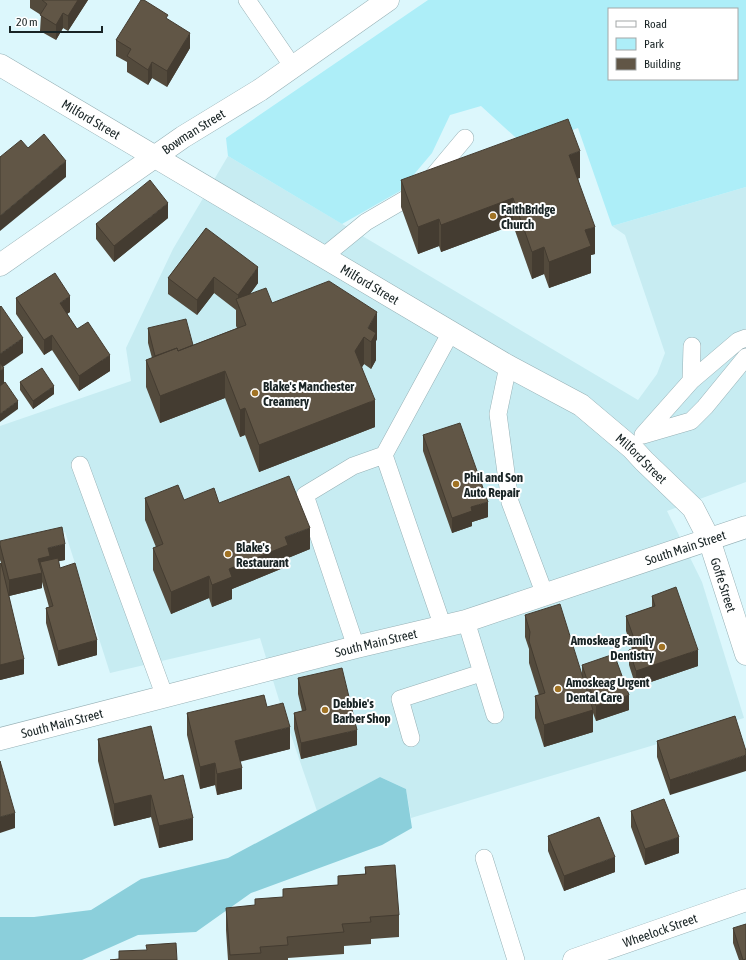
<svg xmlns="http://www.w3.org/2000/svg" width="746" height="960" viewBox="0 0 746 960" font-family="'Asap Condensed',sans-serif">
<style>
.built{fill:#c7ecf2}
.green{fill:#adeef8;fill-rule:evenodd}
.forest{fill:#8bcfdb}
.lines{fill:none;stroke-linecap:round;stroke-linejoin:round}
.service-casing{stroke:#97b1b6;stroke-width:18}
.minor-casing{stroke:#97b1b6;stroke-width:23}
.tertiary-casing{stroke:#97b1b6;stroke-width:23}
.secondary-casing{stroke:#97b1b6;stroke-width:23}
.service{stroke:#fff;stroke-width:17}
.minor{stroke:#fff;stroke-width:22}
.tertiary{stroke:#fff;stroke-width:22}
.secondary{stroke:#fff;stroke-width:22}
.wall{fill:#534a3c}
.shaded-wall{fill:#443c31}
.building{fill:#615646;stroke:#443c31}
.poi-dot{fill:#a17325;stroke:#fff;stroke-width:1.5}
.labels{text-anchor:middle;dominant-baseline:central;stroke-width:4;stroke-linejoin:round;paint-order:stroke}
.street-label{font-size:13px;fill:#192425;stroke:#fff}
.poi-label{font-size:13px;font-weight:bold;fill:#192425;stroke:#fff;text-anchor:start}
</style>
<rect width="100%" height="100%" fill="#dcf7fc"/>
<path class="built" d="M228,156l410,244 19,-26 8,-21 -40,-118 -13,-9 134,-39v295l-79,29 35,71 42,136 -333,100 -5,-29 -26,-12 -63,34 -38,-111 -19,-62 -150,35 -45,-141 -65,21v-127l131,-45 -5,-33 47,-99z"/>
<path class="green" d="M428,0h318v187l-134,39 -34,-98 -52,19 -45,-41 -31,9 -18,38 -32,38 -58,33 -114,-68 -2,-18zM609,9h128v70h-128z"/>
<path class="forest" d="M380,777l26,12 6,39 -30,17 -131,48 -55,39 -58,3 -56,25h-82v-43h34l57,-7 50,-31 87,-21z"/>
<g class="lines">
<defs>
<path id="service" d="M247,0l46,67
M323,257l43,-35 43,-25 20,-16 36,-43
M508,366l-10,48 12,88 35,93
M691,381l47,-40 8,-3
M643,435l48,-14 14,-14 41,-50
M643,435l48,-54 1,-35
M384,455l67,-123
M80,465l85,232
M466,621l29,94
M356,647l-51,-152 48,-29 31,-11 59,172
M411,738l-11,-39 81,-26
M484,858l32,102"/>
<g id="minor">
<path id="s1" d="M0,265l183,-128 77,-47 128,-90"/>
<path id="s2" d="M709,539l37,115"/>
<path id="s3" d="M574,960l172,-60"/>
</g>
<g id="tertiary">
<path id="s4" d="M0,65l508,301 73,39 51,43 12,13 49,47 16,31"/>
</g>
<g id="secondary">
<path id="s5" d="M0,739l356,-92 110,-26 280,-94"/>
</g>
</defs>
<use href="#service" class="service-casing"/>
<use href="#minor" class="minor-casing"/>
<use href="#tertiary" class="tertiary-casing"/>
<use href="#secondary" class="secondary-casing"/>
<use href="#service" class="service"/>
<use href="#minor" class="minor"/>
<use href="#tertiary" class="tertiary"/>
<use href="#secondary" class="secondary"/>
</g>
<path class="wall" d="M30,0h58l-20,31 -5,-3 -7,12 -16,-9 1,-16 -11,-7z
M168,19l22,29 -23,39 -15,-9 -4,7 -21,-13v-10l-11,-6v-16z
M578,178l17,76 -4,1v18l-42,15 -5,-14 -12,5 -19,-54 -72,27 -2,-6 -21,8 -17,-47v-27l179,-2z
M168,218l-54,44 -18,-23v-15z
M206,228l52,55 -8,11 22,9 105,36 -1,2v19l-5,9 -7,-5 -2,3 13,60 -116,45 -14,-37 -5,2 -15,-39 -65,25 -14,-36v-27l6,-2 -4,-15v-15l45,17 44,-17 -1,-2v-16l-22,-17 -17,22 -29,-21v-16z
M16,298l54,14 -3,2 10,15 33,42 -31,20 -27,-41 -8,5 -28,-41z
M20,382l34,12 -21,15 -13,-19z
M423,435l65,82 -16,5v4l-20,7 -29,-82z
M145,498l39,2 35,3 91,46 -22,9v8l-56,23v10l-20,8 -3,-9 -38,16 -18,-44v-22l3,-1 -11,-27z
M0,541l65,19 -7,1 2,7 37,87 -39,11 -12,-43v-15l3,-1 -7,-25v6l-33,8 15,78 -24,6v-116l1,-1 -1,-3z
M652,596l46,70 -62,21 -7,-22v-15l3,-1 -6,-18v-15l26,-9z
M525,615l57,60v-10l47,45 -33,11 -3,-8v19l-49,15 -9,-29v-22l4,-1 -10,-32v-14l-4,-12z
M298,678l59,67 -56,14 -7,-30v-16l8,-2 -4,-17z
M267,707l23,42 -50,12 2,28 -25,6 -2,-10 -15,4 -13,-54v-22z
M735,716l-65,79 -13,-38v-16z
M98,739l66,41 29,60 -34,8 -8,-31 -37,9 -16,-65z
M631,811l48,42 -34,12 -14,-38z
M548,836l67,36 -51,19 -16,-40z
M365,867l34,48v22l-28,2v5l-27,2v8l-56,4v2h-60l-2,-30v-22l29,-2 28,-9v-8l55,-4v-9l27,-2z
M733,928l13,32h-7l-6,-17z"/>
<path class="shaded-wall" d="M78,0h10l-20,31v-15z
M63,13v15l-7,12v-15z
M190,33v15l-23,39v-16z
M152,62v16l-4,7v-15z
M580,151v27l-11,3v-26z
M66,161v16l-66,54v-15z
M513,198v27l-72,27v-27z
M168,203v15l-54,44v-16z
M439,219v27l-21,8v-27z
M595,227v27l-4,1v18l-42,15v-26l36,-32z
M544,247v27l-12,5v-27z
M258,267v16l-19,26 -1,-5v-9z
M214,277v16l-17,22v-15z
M70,296v16l-10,6v-15z
M377,312v27l-1,2v19l-5,9v-27l-3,-14z
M52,335v15l-8,5v-15z
M364,337v27l-9,14v-27z
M23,338v15l-23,16v-15z
M110,355v16l-31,20v-15z
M4,368v16l-4,3v-16z
M225,371v27l-65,25v-27z
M54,386v8l-21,15v-8z
M375,400v27l-116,45v-27z
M18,401v8l-18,13v-8z
M245,408v27l-5,2v-27z
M488,502v15l-16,5v4l-20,7v-15l19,-11z
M310,528v21l-22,9v8l-56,23v10l-20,8v-22l17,-16 56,-32z
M65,544v16l-15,3 -10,-1v11h2v15l-33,8v-16l29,-21 10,-11z
M209,576v22l-38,16v-22z
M97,640v15l-39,11v-15z
M698,650v16l-62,21v-16z
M24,659v15l-24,6v-15z
M629,695v15l-33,11v-15z
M593,710v22l-49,15v-22z
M290,727v22l-55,14v-22z
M357,730v15l-56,14v-16z
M746,755v16l-76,24v-15z
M215,763v22l-15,4v-22z
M242,768v21l-25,6v-21z
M151,795v22l-37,9v-22z
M15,813v15l-15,5v-16z
M193,818v22l-34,8v-22z
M679,837v16l-34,12v-16z
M615,857v15l-51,19v-15z"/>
<path class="building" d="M42,0h36l-10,16 -5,-3 -7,12 -16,-10 7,-11z
M141,0h3l24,15 -2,3 24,15 -23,38 -15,-9 -4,8 -21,-14 4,-7 -15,-9z
M568,119l12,32 -11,4 26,72 -10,3 6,16 -42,16 -5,-15 -12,5 -19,-54 -72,27 -2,-6 -21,8 -17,-47z
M44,134l22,27 -66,55v-59l21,-17 7,8z
M150,180l18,23 -54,43 -18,-22z
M206,228l52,39 -20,28 -24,-18 -17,23 -29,-22z
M55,273l15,23 -10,7 17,26 11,-7 22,33 -31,21 -27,-41 -8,5 -28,-42z
M329,281l48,31 -9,16 8,5 -5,9 -7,-5 -9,14 20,49 -116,45 -14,-37 -5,2 -15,-39 -65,25 -14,-36 31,-12 1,3 68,-26 -10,-26 30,-11 6,15z
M1,306l22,32 -23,16v-47z
M186,319l7,26 -15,6 -1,-3 -22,8 -7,-28z
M0,363l4,5 -4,3z
M42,368l12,18 -21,15 -13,-19z
M5,382l13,19 -18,13v-28z
M460,423l28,79 -17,5 1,4 -20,7 -29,-83z
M289,476l21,52 -25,9 3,8 -59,24 3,8 -20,8 -3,-9 -38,16 -18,-44 10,-4 -18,-46 33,-13 6,15 30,-12 5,15z
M62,527l3,17 -17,4 2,8 -12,3 4,14 -33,7 -9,-35v-4z
M58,558l2,10 15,-5 22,77 -39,11 -12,-43 7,-2 -13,-44z
M1,563l23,96 -24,6v-101z
M676,587l22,63 -62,21 -7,-21 8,-3 -11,-31 29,-10 -3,-10z
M560,604l33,106 -49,15 -9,-29 10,-3 -16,-52 1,-9 -5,-17z
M614,654l15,41 -33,11 -14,-41z
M342,668l15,62 -56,13 -7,-30 12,-3 -8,-32z
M264,695l3,12 16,-4 7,24 -55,14 7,27 -25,6 -2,-11 -15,4 -13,-54z
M735,716l11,35v4l-76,25 -13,-39z
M151,726l13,54 19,-5 10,43 -34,8 -8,-31 -37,9 -16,-65z
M0,761l15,52 -15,4z
M664,799l15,38 -34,12 -14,-38z
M599,817l16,40 -51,19 -16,-40z
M395,865l4,50 -29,2 1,5 -29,2 2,8 -57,5 1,8 -28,2 1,6 -31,2 -4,-47 29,-3v-6l28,-2v-8l55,-4v-9l28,-2 -1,-7z
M746,924v35l-3,1 -10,-32z
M176,943l1,17h-67l9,-1v-8l28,-1 -1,-5z"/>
<g class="poi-dot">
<circle cx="493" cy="216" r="4"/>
<circle cx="255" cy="393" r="4"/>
<circle cx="456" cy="484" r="4"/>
<circle cx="228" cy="554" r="4"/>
<circle cx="662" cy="647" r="4"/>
<circle cx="558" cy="689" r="4"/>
<circle cx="325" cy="710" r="4"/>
</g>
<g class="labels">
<g class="street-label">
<text stroke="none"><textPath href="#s4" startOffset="106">Milford Street</textPath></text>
<text stroke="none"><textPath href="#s1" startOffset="235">Bowman Street</textPath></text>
<text stroke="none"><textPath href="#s4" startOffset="430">Milford Street</textPath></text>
<text stroke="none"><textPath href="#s4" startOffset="754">Milford Street</textPath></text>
<text stroke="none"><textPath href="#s5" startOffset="712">South Main Street</textPath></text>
<text stroke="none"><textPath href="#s2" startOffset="48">Goffe Street</textPath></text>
<text stroke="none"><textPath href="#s5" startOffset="388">South Main Street</textPath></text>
<text stroke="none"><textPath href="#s5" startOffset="64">South Main Street</textPath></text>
<text stroke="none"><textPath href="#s3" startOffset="91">Wheelock Street</textPath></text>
</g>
<g class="poi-label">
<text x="501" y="209">FaithBridge<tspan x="501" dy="15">Church</tspan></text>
<text x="263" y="386">Blake's Manchester<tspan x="263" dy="15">Creamery</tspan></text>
<text x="464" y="477">Phil and Son<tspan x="464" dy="15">Auto Repair</tspan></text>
<text x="236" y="547">Blake's<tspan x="236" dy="15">Restaurant</tspan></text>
<text x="654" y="640" text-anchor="end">Amoskeag Family<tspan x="654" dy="15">Dentistry</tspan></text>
<text x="566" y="682">Amoskeag Urgent<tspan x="566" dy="15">Dental Care</tspan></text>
<text x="333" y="703">Debbie's<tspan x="333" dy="15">Barber Shop</tspan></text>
</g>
</g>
<rect x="608" y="8" width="130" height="72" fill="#ffffff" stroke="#a3a7a8"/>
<rect x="616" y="21" width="20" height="6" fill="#ffffff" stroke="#a3a7a8"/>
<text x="644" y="28" font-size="12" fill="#192425">Road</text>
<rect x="616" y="38" width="20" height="12" fill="#adeef8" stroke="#a3a7a8"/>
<text x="644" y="48" font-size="12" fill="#192425">Park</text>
<rect x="616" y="58" width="20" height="12" fill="#615646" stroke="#a3a7a8"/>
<text x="644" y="68" font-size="12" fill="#192425">Building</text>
<path d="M10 26v6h92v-6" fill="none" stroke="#192425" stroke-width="2"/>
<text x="16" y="26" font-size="12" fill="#192425" stroke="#ffffff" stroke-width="3" paint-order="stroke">20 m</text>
</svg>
